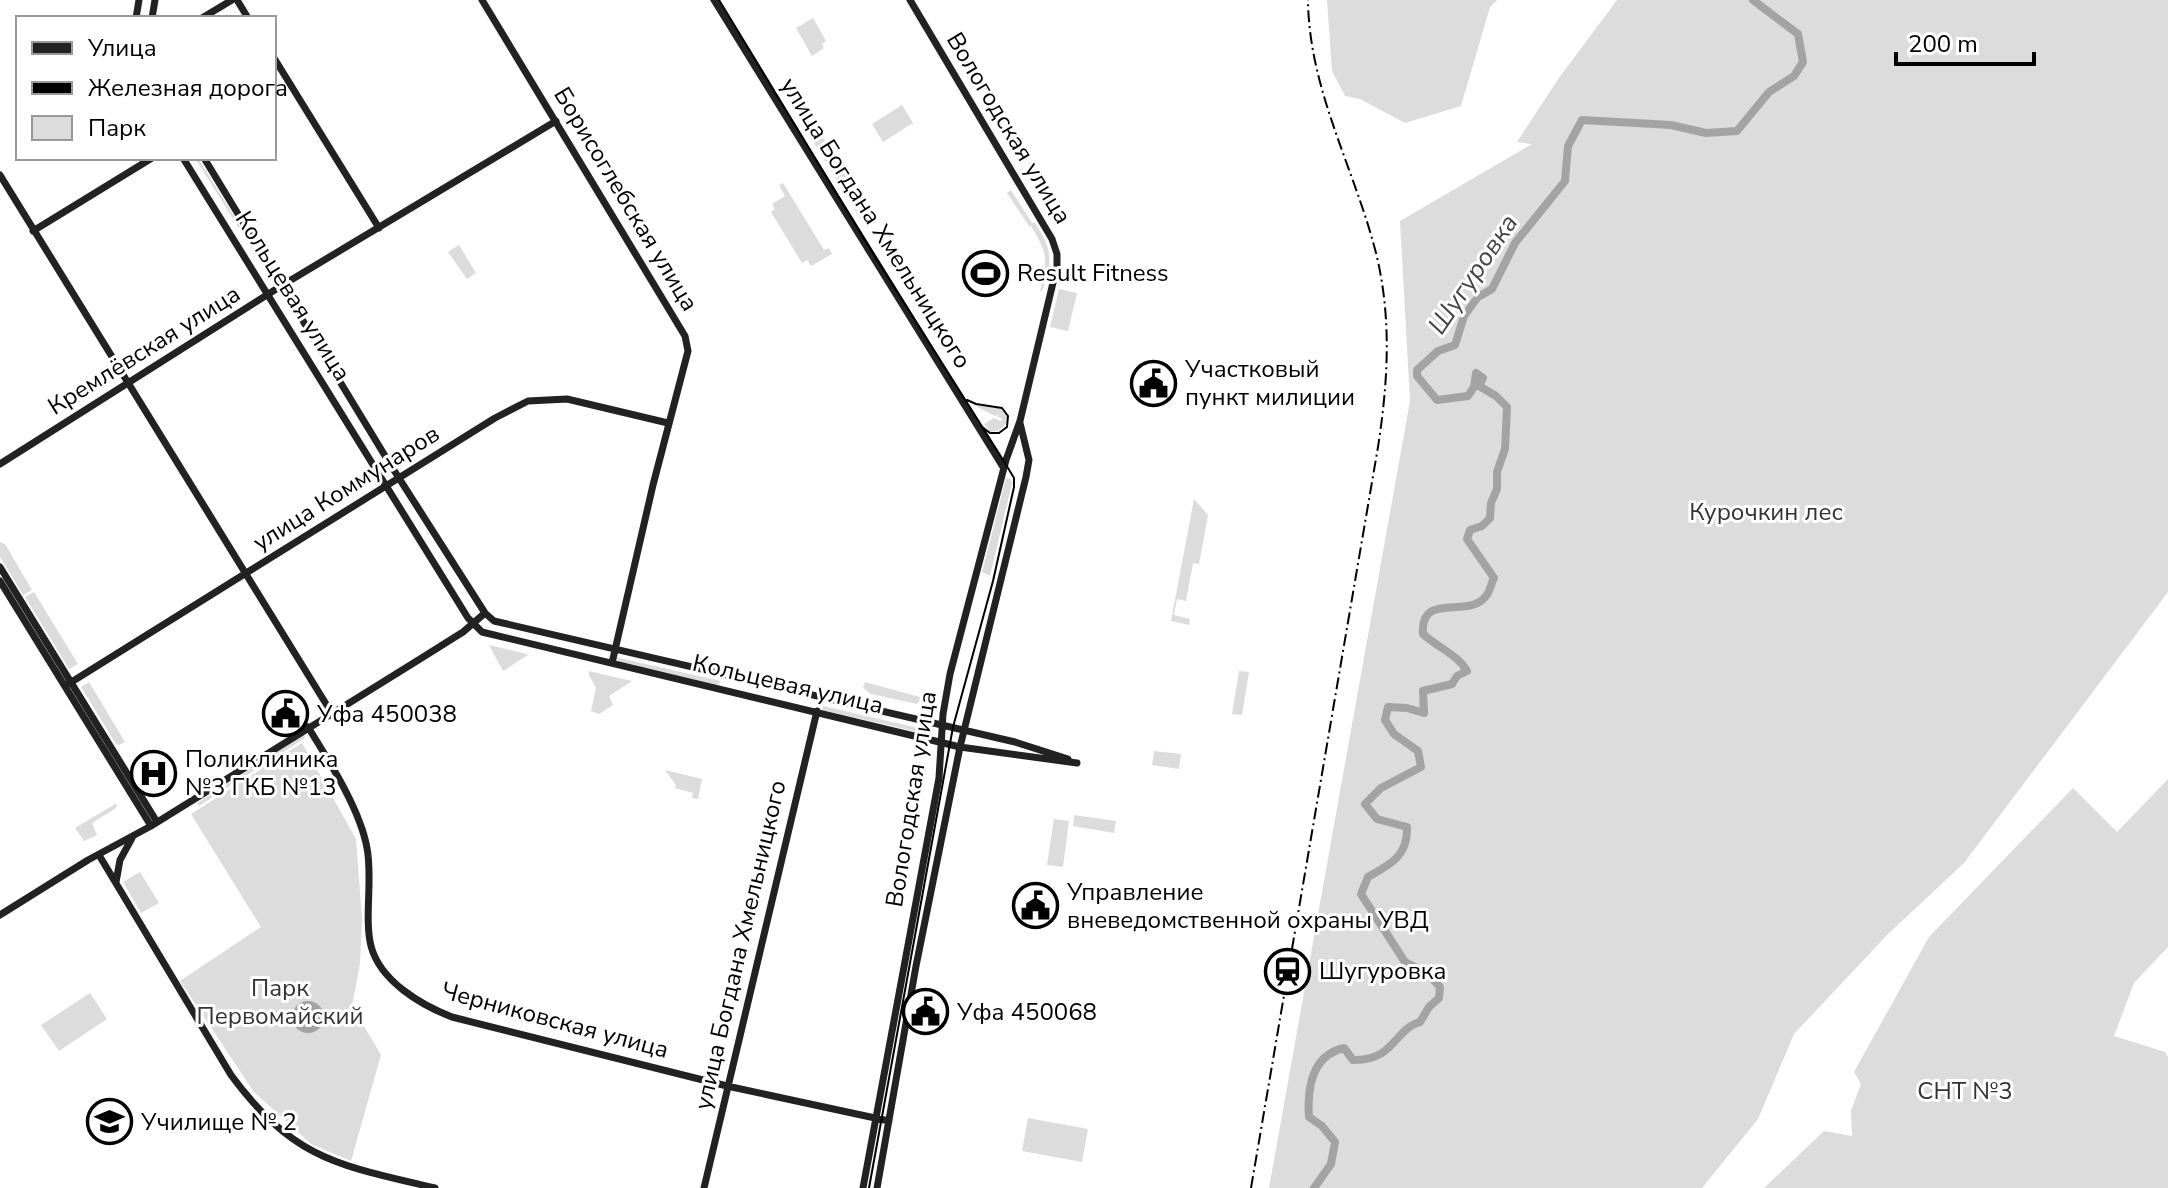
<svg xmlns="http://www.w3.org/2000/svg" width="2168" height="1188" viewBox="0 0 2168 1188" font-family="'Nunito Sans',sans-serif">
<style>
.green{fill:#dcdcdc}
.water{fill:#a3a3a3}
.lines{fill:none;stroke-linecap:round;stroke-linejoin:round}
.river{stroke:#a3a3a3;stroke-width:8}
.secondary{stroke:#222;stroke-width:7}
.tram{stroke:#000;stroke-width:2}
.rail{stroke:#000;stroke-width:2;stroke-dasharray:12 4 2 4;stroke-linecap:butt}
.labels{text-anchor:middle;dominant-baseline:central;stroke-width:6;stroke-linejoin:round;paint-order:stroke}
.street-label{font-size:24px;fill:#000;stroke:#fff}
.poi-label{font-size:24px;fill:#000;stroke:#fff;text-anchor:start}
.park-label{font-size:24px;fill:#333;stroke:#fff}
.water-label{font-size:26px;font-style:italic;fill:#444;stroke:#fff}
</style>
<rect width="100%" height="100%" fill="#fff"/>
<path class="green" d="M1327,0h170l-7,7 -29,99 -56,17 -45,-24 -15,-3 -13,-25z
M1617,0h551v592l-204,271 -76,71 -94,100 -36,85 -56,69h-433l141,-787 -10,-180 132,-77 -15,-2 42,-64z
M813,18l13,23 -4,3 2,4 -12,8 -16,-28z
M902,105l11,18 -30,19 -11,-18z
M806,110l67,110 -9,5 -67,-110z
M195,158h3l77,124 -2,1z
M783,183l41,67 5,-2 3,6 -21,12 -4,-6 -5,3 -31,-51 4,-3 -3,-5 13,-8 -6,-11z
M1011,190l21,33h3c18,27 18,38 7,68h-2c8,-32 8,-37 -9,-65h-2l-22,-33z
M459,245l17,28 -9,6 -19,-27z
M1059,289l18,4 -9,38 -18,-4z
M974,405l27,3 6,8 -1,8 -8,7 -8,1 -6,-8 10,-6 7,3 1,-2 -5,-3 4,-2 -6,2z
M1006,478l5,1 1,4 -22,93 -8,-4z
M1194,499l14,16 -9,49 -6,-1 -7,38 -9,-2 -3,16 16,4 -1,6 -18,-4z
M0,542l5,2 27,46 -9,5 -23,-38z
M34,592l44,72 -9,5 -44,-72z
M489,645l38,9 1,1 -25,16z
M615,657l106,24 -3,4 -100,-24z
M589,671l43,10 -23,15 4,9 -14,9 -8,-3 5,-23 -7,-13z
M1239,671l10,1 -7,43 -10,-1z
M89,682l36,60 -6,3 -3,-1 -35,-57z
M865,682l55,15 -1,5 -2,2 -46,-10 -8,-6z
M823,706l108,25v4l-109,-25z
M304,735l1,3 -106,68 -2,-3z
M302,743l54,96 6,80 -2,44 -8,43 29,49 -30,106 -40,-17 -57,-52 -74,-111 81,-54 -70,-113z
M1154,751l27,3 -2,15 -27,-4z
M665,770l37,9 -4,20 -6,-1 1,-5 -18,-5 1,-3z
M2168,779v168l-34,36 -20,53 51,16 3,5v131h-404l60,-57 28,5 -1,-25 10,-27 -7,-12 75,-135 144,-149 44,44z
M117,803l-1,5 -24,15 5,12 -13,6 -9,-13z
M1074,815l42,6 -2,12 -41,-7z
M1054,819l15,2 -6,46 -16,-2z
M140,872l19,31 -18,10 -18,-31z
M90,993l17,26 -48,32 -18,-26z
M1028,1118l60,11 -6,33 -60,-11z"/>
<path class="water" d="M292 1017a16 16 0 1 1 32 0a16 16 0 1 1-32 0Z"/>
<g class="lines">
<path class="river" d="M1314,1188l17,-24 4,-22 -13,-16 -13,-9c-2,-29 3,-62 35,-69l9,12c42,1 41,-31 67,-38l9,-15 10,-9 1,-11 -13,-14 -22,-11 -44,-68 7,-17c23,-13 40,-21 39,-50l-30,-8 -12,-15 16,-16 40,-21 -3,-16 -24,-17 -9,-14 3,-13 19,1 17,5 -1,-22 29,-7 5,-8 10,-5c-9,-16 -30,-24 -44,-37 -3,-44 46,-14 63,-38 4,-4 5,-13 8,-18l-27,-39 3,-9 12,-4 8,-8 1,-15 6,-14v-17l8,-23 2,-42 -11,-11 -17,-10 4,-8 -7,-5 -2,14 -6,9 -31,4 -20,-24v-6l21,-19 17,-6 9,-29 14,-19 14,-8 23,-46 50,-62 3,-35 14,-26 89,5 35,8 31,-2 32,-39 25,-16 9,-14 -5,-28 -45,-34"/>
<path class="secondary" d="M237,0l11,18
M482,0l203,336 3,15 -35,134 -41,178
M714,0l289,467
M136,18l3,-18
M152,18l3,-18
M202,18l30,-18
M274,58l105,170
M183,158l285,460 14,14 478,115 117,16
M204,158l186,306 95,149 9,8 521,121 53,17
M0,175l331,537
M33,231l119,-73
M0,464l281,-178 275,-165
M0,567l157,255
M0,581l151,245
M65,686l430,-268 33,-17 39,-2 101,24
M308,727c21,34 52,82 59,121 6,30 -3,70 4,98 9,35 50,59 81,71l275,69 162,35
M99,855l132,220c63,85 107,90 204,113
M116,882l4,-22 12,-22
M0,915l88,-55 63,-34 269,-167 43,-27 22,-19
M704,1188l113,-477
M863,1188l76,-410 4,-64 7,-40 56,-214 14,-39 37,-155v-12l-5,-15 -142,-239
M877,1188l39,-222 44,-219 66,-270 3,-17 -9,-37"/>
<path class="tram" d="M719,0l155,255 131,208 9,15v9l-21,94 -40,146 -84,461
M967,400l9,4 26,4 6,8 -1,11 -8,6h-9l-9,-7"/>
<path class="rail" d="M1251,1188l127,-741c10,-65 14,-129 -2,-194 -22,-86 -67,-163 -68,-253"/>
</g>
<defs>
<symbol id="stadium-ring" viewBox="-11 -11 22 22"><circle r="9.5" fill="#fff" stroke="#000" stroke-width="1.5"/><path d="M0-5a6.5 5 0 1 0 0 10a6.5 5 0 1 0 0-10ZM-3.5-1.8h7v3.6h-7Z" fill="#000"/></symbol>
<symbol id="civic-ring" viewBox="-11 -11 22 22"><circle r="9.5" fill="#fff" stroke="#000" stroke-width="1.5"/><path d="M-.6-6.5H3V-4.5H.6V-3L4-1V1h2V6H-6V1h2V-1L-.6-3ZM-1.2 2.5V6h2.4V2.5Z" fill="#000"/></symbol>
<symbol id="hospital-ring" viewBox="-11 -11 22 22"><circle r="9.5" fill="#fff" stroke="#000" stroke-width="1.5"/><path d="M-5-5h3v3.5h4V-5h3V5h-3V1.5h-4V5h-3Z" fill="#000"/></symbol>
<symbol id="station-ring" viewBox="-11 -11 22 22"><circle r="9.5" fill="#fff" stroke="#000" stroke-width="1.5"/><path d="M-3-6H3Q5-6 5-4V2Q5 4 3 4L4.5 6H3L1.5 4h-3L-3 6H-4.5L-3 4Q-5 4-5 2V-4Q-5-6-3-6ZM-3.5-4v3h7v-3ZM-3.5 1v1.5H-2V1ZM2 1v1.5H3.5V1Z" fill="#000"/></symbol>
<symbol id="university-ring" viewBox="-11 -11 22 22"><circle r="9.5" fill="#fff" stroke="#000" stroke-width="1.5"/><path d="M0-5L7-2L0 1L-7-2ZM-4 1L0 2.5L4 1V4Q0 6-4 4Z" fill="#000"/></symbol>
</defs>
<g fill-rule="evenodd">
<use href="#stadium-ring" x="960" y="248" width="51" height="51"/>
<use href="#civic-ring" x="1128" y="358" width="51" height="51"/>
<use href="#civic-ring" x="260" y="688" width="51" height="51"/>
<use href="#hospital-ring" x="128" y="748" width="51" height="51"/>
<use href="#civic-ring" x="1010" y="880" width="51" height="51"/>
<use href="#station-ring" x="1262" y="946" width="51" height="51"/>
<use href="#civic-ring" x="900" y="986" width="51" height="51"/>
<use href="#university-ring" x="84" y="1096" width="51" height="51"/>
</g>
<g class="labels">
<g class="street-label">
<text transform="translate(1009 128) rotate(59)">Вологодская улица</text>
<text transform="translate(626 199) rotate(59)">Борисоглебская улица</text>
<text transform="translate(876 223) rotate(58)">улица Богдана Хмельницкого</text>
<text transform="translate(293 296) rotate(58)">Кольцевая улица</text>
<text transform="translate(144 350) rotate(-32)">Кремлёвская улица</text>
<text transform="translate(346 488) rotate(-32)">улица Коммунаров</text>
<text transform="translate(788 684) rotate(13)">Кольцевая улица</text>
<text transform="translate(911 799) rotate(-81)">Вологодская улица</text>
<text transform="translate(740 945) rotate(-77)">улица Богдана Хмельницкого</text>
<text transform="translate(555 1020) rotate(15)">Черниковская улица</text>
</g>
<g class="poi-label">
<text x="1017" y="273">Result Fitness</text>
<text x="1185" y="369">Участковый<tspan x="1185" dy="28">пункт милиции</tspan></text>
<text x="317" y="714">Уфа 450038</text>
<text x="185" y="759">Поликлиника<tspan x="185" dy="28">№3 ГКБ №13</tspan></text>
<text x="1067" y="892">Управление<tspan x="1067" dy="28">вневедомственной охраны УВД</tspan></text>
<text x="1319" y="971">Шугуровка</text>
<text x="957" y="1012">Уфа 450068</text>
<text x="141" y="1122">Училище № 2</text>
</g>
<g class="park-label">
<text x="1766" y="512">Курочкин лес</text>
<text x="280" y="988">Парк<tspan x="280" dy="28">Первомайский</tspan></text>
<text x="1965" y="1091">СНТ №3</text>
</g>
<g class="water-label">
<text transform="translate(1473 274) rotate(-56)">Шугуровка</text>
</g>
</g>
<rect x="16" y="16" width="260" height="144" fill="#ffffff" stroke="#999999" stroke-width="2"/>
<rect x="32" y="42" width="40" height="12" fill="#222222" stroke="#999999" stroke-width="2"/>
<text x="88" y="56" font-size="24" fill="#000000">Улица</text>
<rect x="32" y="82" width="40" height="12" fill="#000000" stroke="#999999" stroke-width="2"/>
<text x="88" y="96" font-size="24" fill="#000000">Железная дорога</text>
<rect x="32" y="116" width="40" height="24" fill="#dcdcdc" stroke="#999999" stroke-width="2"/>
<text x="88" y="136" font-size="24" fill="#000000">Парк</text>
<path d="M1896 52v12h138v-12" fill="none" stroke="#000000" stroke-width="4"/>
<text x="1908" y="52" font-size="24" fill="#000000" stroke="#ffffff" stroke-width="6" paint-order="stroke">200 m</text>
</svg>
